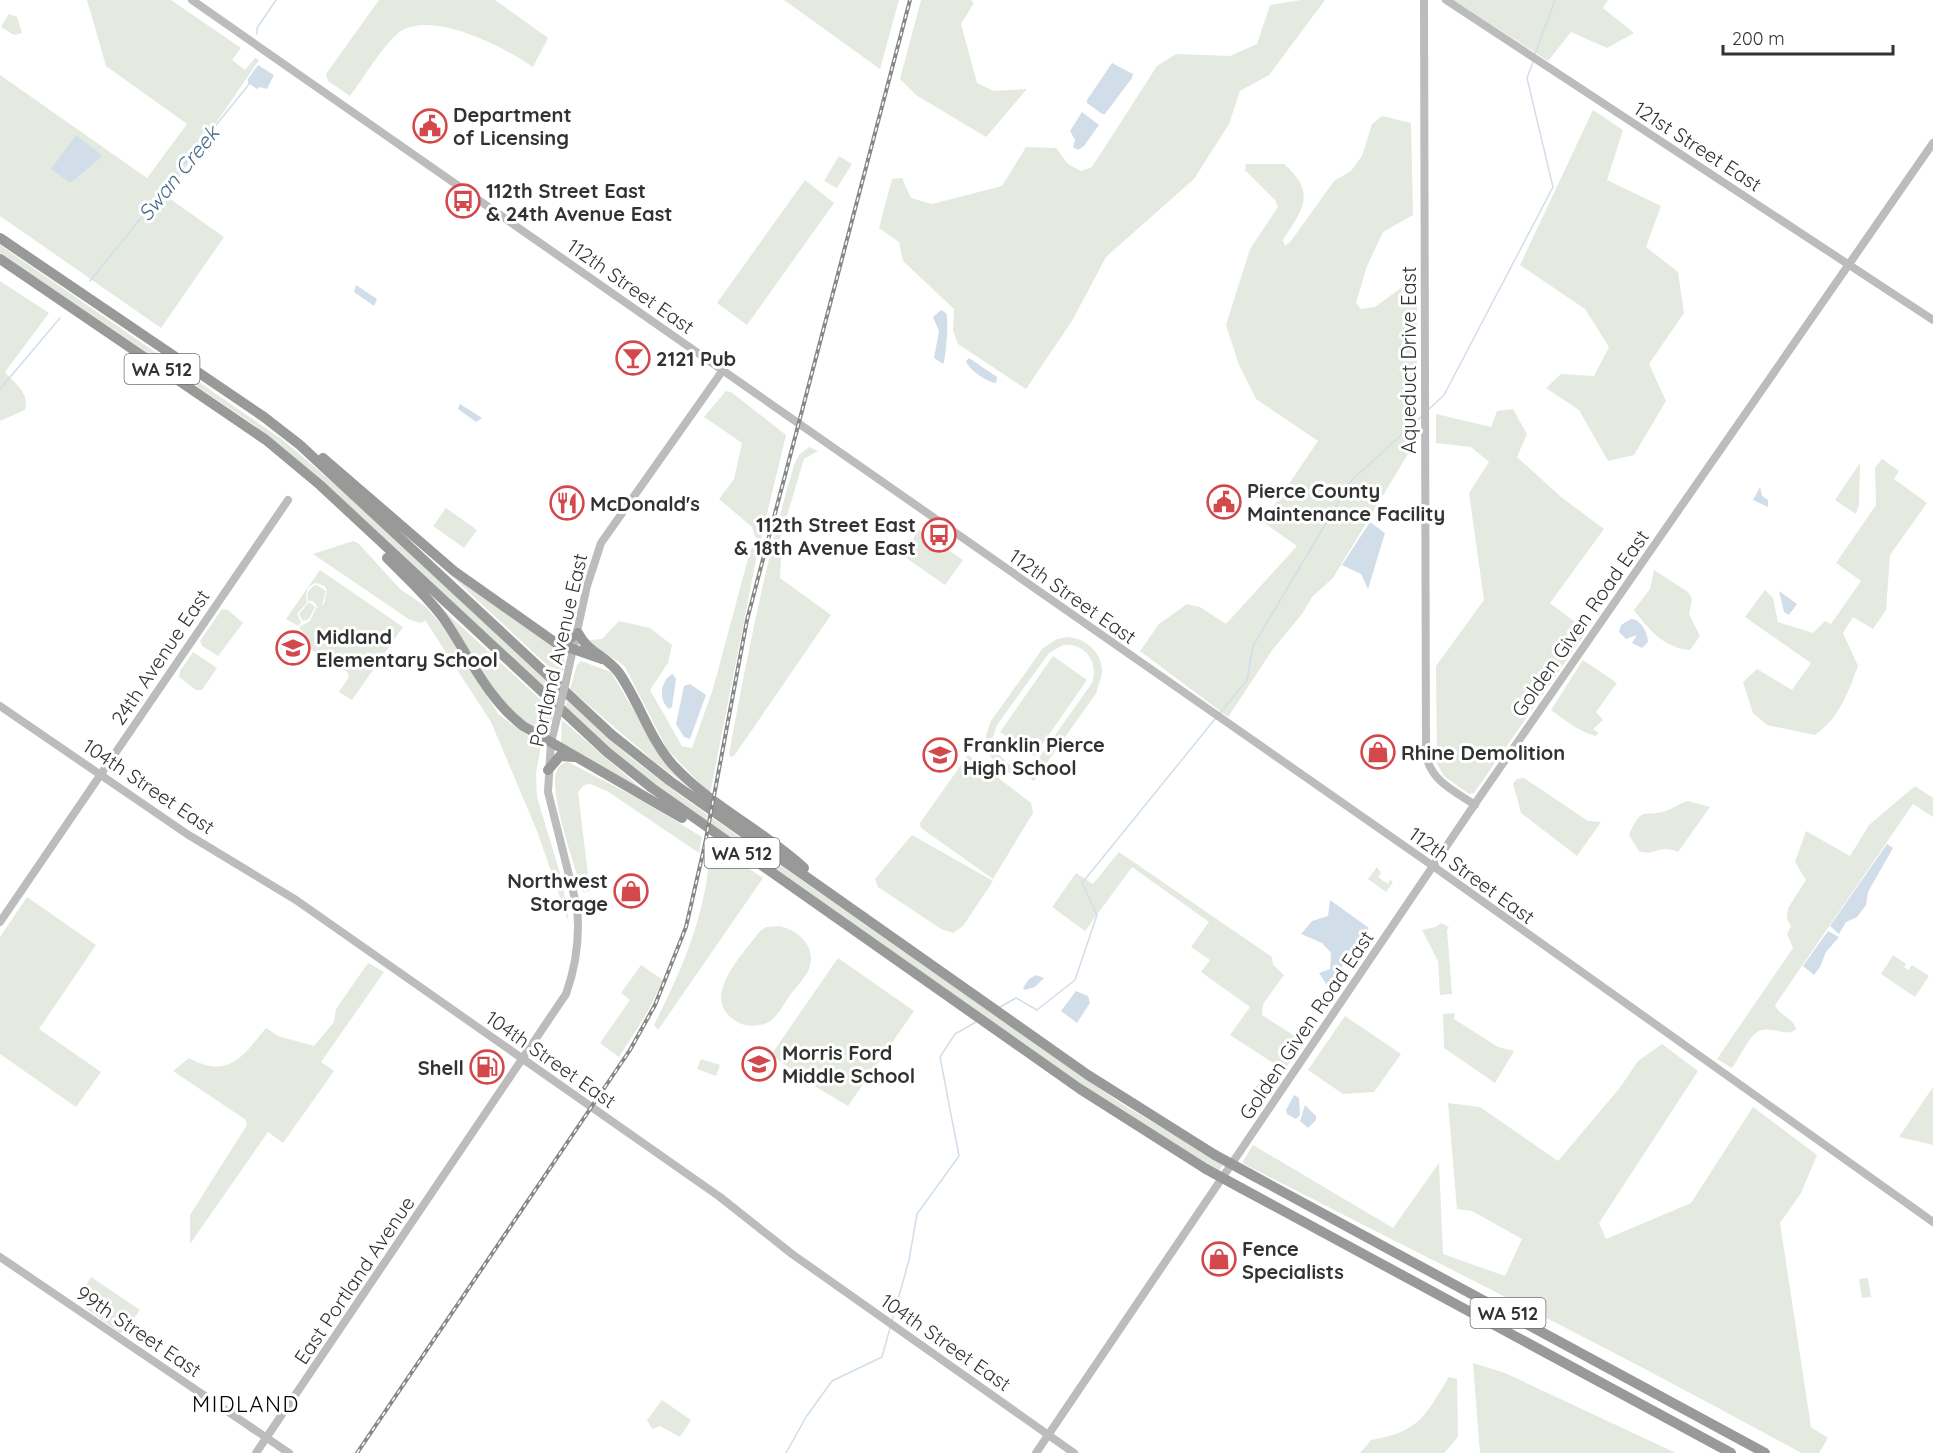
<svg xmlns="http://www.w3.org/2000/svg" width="1933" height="1453" viewBox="0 0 1933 1453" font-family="Quicksand,sans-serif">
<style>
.green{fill:#e4eadf;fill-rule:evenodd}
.water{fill:#d1deea}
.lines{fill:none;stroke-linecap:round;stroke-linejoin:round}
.stream{stroke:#d1deea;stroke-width:1.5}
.secondary{stroke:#bcbcbc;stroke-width:8}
.highway{stroke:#999;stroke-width:10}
.rail-casing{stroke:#878787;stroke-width:4}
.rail{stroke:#fff;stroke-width:1.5;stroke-dasharray:4.5;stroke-linecap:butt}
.secondary-bridge{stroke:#bcbcbc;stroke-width:8}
.highway-bridge{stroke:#999;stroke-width:10}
.labels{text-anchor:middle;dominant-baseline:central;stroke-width:6;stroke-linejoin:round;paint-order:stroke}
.shield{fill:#fff;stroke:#707070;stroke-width:1.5}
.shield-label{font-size:18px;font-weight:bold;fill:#323232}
.poi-label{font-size:20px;font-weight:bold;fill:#323232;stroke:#fff;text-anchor:start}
.street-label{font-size:20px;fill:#323232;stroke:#fff}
.water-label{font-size:21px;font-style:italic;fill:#486d8c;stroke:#fff}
.quarter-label{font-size:22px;letter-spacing:1.5px;fill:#000;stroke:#fff}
</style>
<rect width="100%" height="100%" fill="#fff"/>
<path class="green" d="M87,0h84l70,48 -9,12 13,10 10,-12 4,2 -93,136 58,41 -63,91 -161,-112v-141l147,103 40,-54 -81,-58zM76,136l27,20 -31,26z
M379,0h116l53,38 -15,29c-28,-19 -103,-60 -136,-33 -15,13 -35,46 -47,62l-22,-15 -2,-7z
M784,0h115l-19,69z
M921,0h50l3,3 -13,21 16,59 17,8 33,-2 -41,48 -70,-42 -16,-16z
M1301,0h24l-56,75 -29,16 -11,33 -35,55 -88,78 -34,64 -46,68 -68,-45 -5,-13 1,-22 -51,-48 -4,-19 -20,-14 13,-49 10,-1 9,20 21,6 70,-18 24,-39 30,1 12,16 13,7 11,-4 65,-101 19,-12 54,2 27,-12 13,-39z
M1453,0h155l-5,8 31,25 -27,15 -36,-16 -23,29z
M9,14l8,3 5,16 -8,2 -13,-8z
M1593,110l30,20 -16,50 54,26 -15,41 32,25 6,41 -35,51 17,37 -32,54 -26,6 -29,-51 -33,-22 15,-14 33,2 15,-29 -24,-38 -65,-44z
M1382,116l29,7 2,92 -30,17 -16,34 -11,37 5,6 14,-2 42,-31v163l-84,139 -21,19 -10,17 -29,35 -45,68 -88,-66 19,-27 28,-20 13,3 26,17 71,-78 -34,-24 55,-81 -62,-42 -17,-34 -13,-40 24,-76 28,-42 -3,-7 -30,-30 1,-6h38c33,29 19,45 -1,76l2,6 6,-5 43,-60 17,-10 11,-15 10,-32z
M839,156l13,8 -15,24 -13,-7z
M805,180l29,23 -87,122 -30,-22z
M0,245l283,195 70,60 206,193 -2,7 -270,-249 -30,-24 -257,-174z
M0,281l49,32 -44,59c10,12 25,21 20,38l-25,11z
M726,391l5,1 55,43 -30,125 -46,234 -43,-45 -42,-82c-10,-11 -28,-13 -35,-27l12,-1 17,-18 31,7 22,17 -4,18 -18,27 32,56 10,2 21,-59 37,-138 6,-12 -4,-12 -33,-28 15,-20 8,-36 -38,-26z
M1513,409l14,25 -10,23 44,40 43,32 -54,74 37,28 -113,162 -5,1 -25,-18 -7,-12 -1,-98 48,-66 -15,-107 20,-31 -18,-15 -35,-4v-29l55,13 6,-16z
M809,447l9,4 -14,8 -28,93 5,4 -1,22 51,37 -97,141 -3,1 -2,-3c18,-98 37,-194 65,-289l5,-10z
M1882,459l17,12 -5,8 33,24 -37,52 -4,55 -13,19 -20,-12 -10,16 15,33c-10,27 -19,52 -43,69l-48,-10 -14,-12 -10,-31 14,-13 35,21 19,-27 -66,-46 20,-27 8,8 5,24 35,11 12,-12 6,3 30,-43 -25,-18 40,-58 -1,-37z
M1860,463l-1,42 -3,9 -21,-14z
M446,508l31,22 -13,18 -31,-22z
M919,530l44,30 -18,25 -43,-30z
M353,541l5,2 42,46 25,17 17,19 57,90 42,30 -5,29 1,23 25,83 7,43 -32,-92 -46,-109 -66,-102 -4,3 -11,-3 -97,-66z
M444,569l117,82 4,11 -3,17z
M320,570l83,57 -51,73 -13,-8 10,-15 -2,-5 -37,-23 -10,15 -3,-3 8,-26 -6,-8 11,-6 6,-13 8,-4 3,-13 -2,-5 -9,-3c-10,3 -11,11 -9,20l-10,11 4,8 -3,4 -12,-7z
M1654,570l34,22 4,7 -3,15 11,22 -10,14c-26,-2 -42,-21 -56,-40l16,-21z
M317,585l9,6 -4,14 -4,2 -5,-6h-5c-2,-7 1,-14 9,-16z
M309,602l6,5 -6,12 -6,2 -4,-7z
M437,604l118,109 -8,17c-33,9 -93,-101 -110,-126z
M222,609l6,1 15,13 -25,33 -16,-10 -2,-5z
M1067,637c19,1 36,16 35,36 -1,7 -5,14 -5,19l-63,89 -7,-5 1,-3h-19l-13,-8 -9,-14 -1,-16 5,-14 52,-73 14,-9zM1063,645c22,-2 36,17 29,38l-54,76 -14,8 -16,-3 -14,-15 -1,-12 4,-12 52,-72z
M193,652l24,16 -15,22h-6l-17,-13 1,-6z
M1053,656l34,24 -53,76 -34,-24z
M1583,660l34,23 -21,29 7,8 -10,9 6,4 -4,3c-17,-5 -30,-16 -44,-26z
M581,661l30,11 44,74 38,44 -38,-28 -85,-73 7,-24z
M567,701l63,56 51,39 438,306 104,63 -4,6 -100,-61 -433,-302 -66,-51 -55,-49z
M562,720l88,76 -89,-53z
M968,755l63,48 2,10 -40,66 -72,-51 -1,-5z
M568,762l75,39 59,36 -3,16 -92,-62 -17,-7 -6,1 -6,7 12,99 -8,1c-6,-24 -35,-102 -25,-122 2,-5 6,-7 11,-8z
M1524,778l64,43 13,1 -24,34 -56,-43 -8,-30 4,-4z
M1915,786l18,12v19l-20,-13 -138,201c4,11 18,12 21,24 -9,10 -27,-6 -40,4 -9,7 -17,25 -24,35l-15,-9 76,-111 -6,-14 4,-8 -4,-7 1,-11 18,-28 -11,-18 11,-31 44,25 19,-31z
M1688,801l22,6 -32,45c-18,-9 -24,5 -39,-1l-10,-16c13,-31 15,-17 37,-24 8,-3 14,-8 22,-10z
M912,835l81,46 -30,45 -10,7 -12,-4 -63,-42 -3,-8z
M710,843l53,35 -105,152 -4,-5c29,-57 55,-117 56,-182z
M1119,852l153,105 1,8 11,10 -21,29 -1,11 42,27 -17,24 -6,2 -51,-33 20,-28 -49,-35 9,-12 -19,-13 18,-25 -77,-55 -47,64 -33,-24 24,-34 17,11z
M1377,867l4,6 -3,4 10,7 2,-4 3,2 -7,10 -18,-13z
M27,897l69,48 -57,84 62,43 -25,35 -76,-53v-117z
M1441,923l8,4 -2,3 5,64 -12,1 -2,-34 -16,-31 14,-3z
M779,926c19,4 38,20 30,43 -4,9 -13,18 -19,26 -6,9 -13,23 -23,28 -11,4 -22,4 -31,-2 -38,-23 7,-66 23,-89l7,-5z
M1893,955l13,9 -2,3 4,3 4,-5 17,11 -14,21 -34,-23z
M838,958l76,53 -66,95 -27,-16 -50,-35z
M368,963l16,9 -63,90 13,9 -51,72 -15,-11 -78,112v-29l57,-90 -1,-5 -73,-49 16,-13c40,22 54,-2 77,-30l12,8 36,10 20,-24 2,-13z
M641,965l22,15 -16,33 -28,44 -19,-14 30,-43 -9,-7z
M1455,1013l-1,6 44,28 16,4 -19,32 -51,-35 -1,-34z
M1345,1016l56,38 -27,38 -31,2 -35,-24z
M1662,1044l36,27 -99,152 7,16 85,-36 62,-96 64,48 -16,38 -21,30 31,204 17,11 -9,15h-18c-184,-102 -372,-194 -559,-290l11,-18 140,83 46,-65 4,91 62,22 17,-37 -50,-28 -15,-2 -9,-106 32,4 78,54 61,-72 19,-28z
M701,1059l19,6 -4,11 -19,-7z
M1933,1087v58l-34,-8z
M91,1277l49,33 -15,21 -5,2 -36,-26v-19z
M1868,1278l3,19 -9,1 -3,-19z
M1473,1363l32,10 171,80h-196z
M1449,1377l8,2 1,58 -14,16h-84l11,-13c48,-8 54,-24 78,-63z
M662,1400l29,20 -11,17 -20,-11 -8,3 -5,-9z"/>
<path class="water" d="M1112,63l21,11 -1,4 -27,36h-3l-15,-11v-3z
M258,65l16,10 -7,14 -7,-2 -3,2 -9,-6v-4z
M1082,112l17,13 -15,21 -6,4 -5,-3 2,-7 -5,-9z
M76,135l27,21 -31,26h-3l-18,-13z
M356,285l21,14 -3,7 -20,-14z
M941,310l5,3c3,6 0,47 -3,51l-9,-6 5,-27 -6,-14z
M969,358l28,19 -1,6c-9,-1 -27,-13 -30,-22z
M460,404l22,14 -6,4 -18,-13z
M1760,487l2,9 6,4v7l-15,-7z
M1370,522l15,11 -17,56 -7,-15 -19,-9z
M1779,591l18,13 -8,11 -5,-3z
M1631,619c10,0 17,14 17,23l-6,6 -10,-5 5,-8 -11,4 -7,-7 2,-7z
M673,674l3,5 -4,28 -3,2c-11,-9 -9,-29 4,-35z
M690,684l16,11 -16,44 -6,-2 -8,-13 8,-38z
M1887,844l6,4 -25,44 -2,13 -9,12 -11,5 -7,12 -9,-8z
M1330,900l39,28 -41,59 -9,-14 11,-4 1,-16 -9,-10 -21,-9 11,-13 16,-5z
M1828,931l11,6 -13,15 -6,15 -6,8 -11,-9z
M1036,975l8,3 -9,9 -10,3 -2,-2 6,-9z
M1076,991l12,5 2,7 -13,20 -16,-12z
M1262,1081l2,1 -3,4 3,2 5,-2v3l-7,10 -11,-7z
M1294,1095l5,3 1,17 -4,4 -9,-5 -1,-4z
M1305,1105l11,11v4l-8,8 -8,-7z"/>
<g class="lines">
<path class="stream" d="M257,34v-6l19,-28
M1535,54l20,-54
M90,281l160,-198
M0,389l60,-71
M1429,409l15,-14 109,-208 -26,-109 6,-16
M1220,713l27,-33 6,-34 98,-165 70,-64
M1000,1007l16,-9 21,12 38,-30 22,-65 -15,-32 133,-164
M892,1321l17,-61 8,-46 42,-58 -19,-99 15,-23 21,-12
M786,1453l20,-36 26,-36 50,-24 8,-29"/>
<path class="secondary" d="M192,0l1241,866 500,356
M1424,0l2,755c5,26 28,36 49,50
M1446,0l487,320
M566,681l21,-95 14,-43 122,-173
M0,706l187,128 109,66 424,297 72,57 282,199
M0,922l288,-422
M0,1257l289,196
M256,1453l310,-459c10,-28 14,-57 11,-87l-29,-115 3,-50 7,-28
M1036,1453l445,-658 452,-652"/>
<path class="highway" d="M0,238l264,179 36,28 312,290 58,46 418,294 127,80
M0,259l266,181 54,45 287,267 45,36 428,301 126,80
M323,458l131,113 102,72 46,16
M387,558c19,19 41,39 57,61 25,37 43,79 79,107l159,92
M555,641l10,1 13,-9c10,20 29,23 41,40 20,29 30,64 53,91 38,42 91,66 132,104
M548,770l12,-14 14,1
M1250,1174l515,279
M1241,1188l490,265"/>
<defs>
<path id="rail" d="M357,1453l273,-403 25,-45 31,-78 19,-83 42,-224 163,-620"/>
</defs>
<use href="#rail" class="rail-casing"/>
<use href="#rail" class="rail"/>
<path class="secondary-bridge" d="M558,714l8,-33"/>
<path class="highway-bridge" d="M1215,1155l35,19
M1206,1169l35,19"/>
</g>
<defs>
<symbol id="civic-ring" viewBox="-11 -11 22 22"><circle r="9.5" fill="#fff" stroke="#d3494b" stroke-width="1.5"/><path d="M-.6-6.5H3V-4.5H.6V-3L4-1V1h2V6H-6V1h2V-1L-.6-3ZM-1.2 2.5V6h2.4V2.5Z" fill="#d3494b"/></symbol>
<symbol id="bus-ring" viewBox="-11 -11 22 22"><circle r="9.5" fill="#fff" stroke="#d3494b" stroke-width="1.5"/><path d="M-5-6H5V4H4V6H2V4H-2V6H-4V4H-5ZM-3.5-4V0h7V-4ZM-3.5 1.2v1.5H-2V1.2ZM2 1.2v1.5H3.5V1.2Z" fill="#d3494b"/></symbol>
<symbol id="bar-ring" viewBox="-11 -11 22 22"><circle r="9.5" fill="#fff" stroke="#d3494b" stroke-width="1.5"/><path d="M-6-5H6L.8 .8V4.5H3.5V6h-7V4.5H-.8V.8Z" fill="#d3494b"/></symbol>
<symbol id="restaurant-ring" viewBox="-11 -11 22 22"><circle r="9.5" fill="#fff" stroke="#d3494b" stroke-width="1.5"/><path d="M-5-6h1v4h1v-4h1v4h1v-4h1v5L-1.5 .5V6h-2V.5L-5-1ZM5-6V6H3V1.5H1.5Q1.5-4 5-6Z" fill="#d3494b"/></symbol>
<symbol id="school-ring" viewBox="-11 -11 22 22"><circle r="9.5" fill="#fff" stroke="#d3494b" stroke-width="1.5"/><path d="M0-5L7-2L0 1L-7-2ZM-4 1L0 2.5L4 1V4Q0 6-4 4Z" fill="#d3494b"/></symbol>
<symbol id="shop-ring" viewBox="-11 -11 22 22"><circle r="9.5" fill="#fff" stroke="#d3494b" stroke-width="1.5"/><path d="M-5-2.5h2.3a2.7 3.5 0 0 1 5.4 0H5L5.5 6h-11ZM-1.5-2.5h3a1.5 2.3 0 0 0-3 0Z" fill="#d3494b"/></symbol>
<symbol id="fuel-ring" viewBox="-11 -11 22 22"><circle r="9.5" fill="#fff" stroke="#d3494b" stroke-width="1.5"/><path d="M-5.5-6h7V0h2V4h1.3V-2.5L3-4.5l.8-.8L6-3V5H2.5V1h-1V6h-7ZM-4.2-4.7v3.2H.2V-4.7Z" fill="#d3494b"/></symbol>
</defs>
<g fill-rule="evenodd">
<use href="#civic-ring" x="411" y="107" width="38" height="38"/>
<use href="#bus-ring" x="444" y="182" width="38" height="38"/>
<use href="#bar-ring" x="614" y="339" width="38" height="38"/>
<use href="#civic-ring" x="1205" y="483" width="38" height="38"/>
<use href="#restaurant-ring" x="548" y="484" width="38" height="38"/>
<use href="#bus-ring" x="920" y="516" width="38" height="38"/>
<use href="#school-ring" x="274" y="629" width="38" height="38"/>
<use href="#shop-ring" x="1359" y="733" width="38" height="38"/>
<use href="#school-ring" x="921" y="736" width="38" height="38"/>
<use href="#shop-ring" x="612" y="872" width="38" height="38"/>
<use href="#school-ring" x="740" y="1045" width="38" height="38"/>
<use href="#fuel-ring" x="468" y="1048" width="38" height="38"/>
<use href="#shop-ring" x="1200" y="1240" width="38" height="38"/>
</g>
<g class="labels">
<g class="shield">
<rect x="124.5" y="354" width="75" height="30" rx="4.5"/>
<rect x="704.5" y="838" width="75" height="30" rx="4.5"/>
<rect x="1470.5" y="1298" width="75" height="30" rx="4.5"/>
</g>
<g class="shield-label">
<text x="162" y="369">WA 512</text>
<text x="742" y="853">WA 512</text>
<text x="1508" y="1313">WA 512</text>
</g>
<g class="poi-label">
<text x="453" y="114">Department<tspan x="453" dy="23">of Licensing</tspan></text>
<text x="486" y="190">112th Street East<tspan x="486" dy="23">&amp; 24th Avenue East</tspan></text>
<text x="656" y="358">2121 Pub</text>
<text x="1247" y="490">Pierce County<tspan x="1247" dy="23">Maintenance Facility</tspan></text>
<text x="590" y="503">McDonald's</text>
<text x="916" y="524" text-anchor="end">112th Street East<tspan x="916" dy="23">&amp; 18th Avenue East</tspan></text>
<text x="316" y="636">Midland<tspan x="316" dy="23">Elementary School</tspan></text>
<text x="963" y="744">Franklin Pierce<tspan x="963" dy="23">High School</tspan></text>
<text x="1401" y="752">Rhine Demolition</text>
<text x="608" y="880" text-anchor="end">Northwest<tspan x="608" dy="23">Storage</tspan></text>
<text x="782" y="1052">Morris Ford<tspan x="782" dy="23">Middle School</tspan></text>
<text x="464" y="1067" text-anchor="end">Shell</text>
<text x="1242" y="1248">Fence<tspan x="1242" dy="23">Specialists</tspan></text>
</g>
<g class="street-label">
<text transform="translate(1698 146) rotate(33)">121st Street East</text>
<text transform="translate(631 286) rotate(35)">112th Street East</text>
<text transform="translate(1408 360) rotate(-90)">Aqueduct Drive East</text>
<text transform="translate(1073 596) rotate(35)">112th Street East</text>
<text transform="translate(1580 623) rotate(-55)">Golden Given Road East</text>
<text transform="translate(558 650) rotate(-77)">Portland Avenue East</text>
<text transform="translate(160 657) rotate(-56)">24th Avenue East</text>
<text transform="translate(149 786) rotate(34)">104th Street East</text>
<text transform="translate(1472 875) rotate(36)">112th Street East</text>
<text transform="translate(1306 1025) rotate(-56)">Golden Given Road East</text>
<text transform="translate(551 1059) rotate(35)">104th Street East</text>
<text transform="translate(354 1280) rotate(-56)">East Portland Avenue</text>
<text transform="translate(139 1331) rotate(34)">99th Street East</text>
<text transform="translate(946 1342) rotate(35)">104th Street East</text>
</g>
<g class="water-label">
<text transform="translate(178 173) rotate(-51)">Swan Creek</text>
</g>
<g class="quarter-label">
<text x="246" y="1404">MIDLAND</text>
</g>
</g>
<path d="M1723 45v9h170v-9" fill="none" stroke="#323232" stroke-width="3"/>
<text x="1732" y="45" font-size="18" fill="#323232" stroke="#ffffff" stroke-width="4.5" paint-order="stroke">200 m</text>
</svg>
